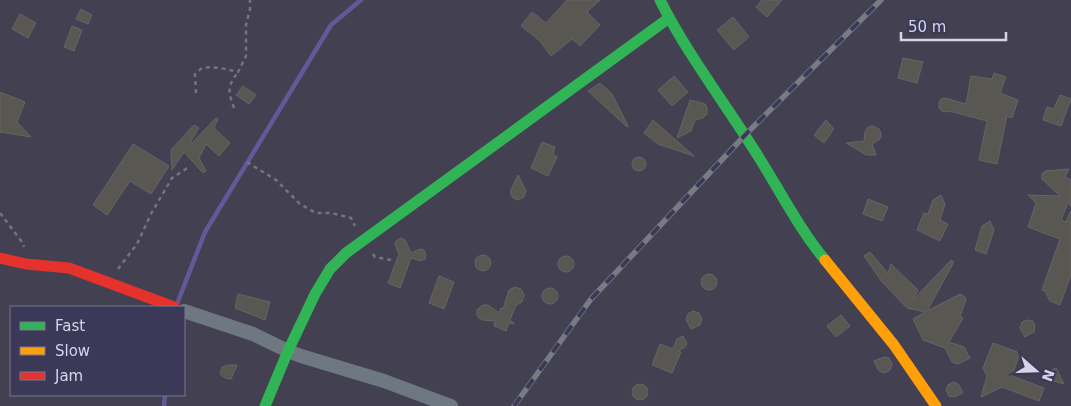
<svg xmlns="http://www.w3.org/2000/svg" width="1071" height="406" viewBox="0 0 1071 406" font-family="'DejaVu Sans',sans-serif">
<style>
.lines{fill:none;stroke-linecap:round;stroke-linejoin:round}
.stream{stroke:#625998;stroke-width:4.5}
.building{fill:#595751;stroke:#666565}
.path{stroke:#70767e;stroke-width:2.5;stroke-dasharray:4 4;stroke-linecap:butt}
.street{stroke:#6e7880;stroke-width:14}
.fast{stroke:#30b455;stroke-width:11}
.slow{stroke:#ff9f0a;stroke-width:11}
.jam{stroke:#e5322d;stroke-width:11}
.rail-casing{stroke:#767b84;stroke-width:5.5}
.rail{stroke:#3c3958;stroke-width:4;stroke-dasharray:11;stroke-linecap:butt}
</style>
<rect width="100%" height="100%" fill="#424051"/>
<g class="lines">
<path class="stream" d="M177,304l28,-72 126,-207 30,-25
M164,406l1,-11"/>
</g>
<path class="building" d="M567,0h33l-13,12 13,13 -20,21 -8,-7 -21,17 -12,-16 -18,-14 11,-14 14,11z
M762,0h20l-15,17 -11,-10z
M81,9l11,6 -4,9 -12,-5z
M20,14l16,9 -8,15 -16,-9z
M733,17l16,20 -15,13 -17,-20z
M72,26l10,4 -8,21 -10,-4z
M903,58l20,4 -6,21 -19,-5z
M994,73l12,4 -6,16 18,7 -6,18 -5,-2 -10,48 -18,-4 8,-39 -38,-10 -3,1 -4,-1 -3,-3v-5l2,-4 4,-1 21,6 5,-28 21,3z
M674,76l14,16 -16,14 -14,-16z
M600,83l12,11 16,32 -1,1 -39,-36z
M243,86l13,9 -7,9 -13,-9z
M0,92l25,10 -8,20 14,15 -31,-5z
M1060,95l11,4 -10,27 -18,-6 4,-13 7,2z
M690,100l15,4 2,4v6l-4,4 -8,2 -4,11 -14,7z
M216,118l2,1 -4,9 16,15 -11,13 -13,-12 -7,14 7,13 -3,2 -19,-21 -12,18 -1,-20 23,-25 5,3 -8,13 1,2z
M653,120l41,36 -36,-12 -14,-11z
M826,120l8,9 -10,14 -10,-8z
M871,126l4,1 4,2 2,4v4l-2,3 -7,4 4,11h-10l-20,-12 18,-2 1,-9 2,-4z
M542,142l13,5 -2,7 4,3 -9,19 -17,-8z
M133,144l36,22 -18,28 -21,-13 -23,34 -14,-10z
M632 164a7 7 0 1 1 14 0a7 7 0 1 1-14 0Z
M1069,169l-4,8 6,3v26l-3,-3 -7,17 5,2 4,-10h1v63l-11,30 -10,-4 -5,-10 -3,-1 18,-51 -32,-12 8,-24 -8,-8 32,1 -18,-17v-5l3,-3z
M518,175l8,16 -2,6 -6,3 -5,-2 -3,-6z
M941,195l4,9 -5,16 8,4 -8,17 -23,-11 7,-17 4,1 5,-14z
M868,199l20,8 -6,14 -19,-7z
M990,221l4,9 -8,24 -11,-4 7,-24z
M401,238l4,2 6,13 9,-4 4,1 2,5 -1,4 -4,2 -10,-3 -11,30 -12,-5 11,-29 -4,-9 1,-4z
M870,252l18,21 3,-9 27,26 -5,10 38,-40 3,2 -27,49 33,-17 4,2 2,4 -6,16 3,2 -14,24 15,5 6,11 -12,6 -6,-2 -7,-14 -22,-8 -10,-21 12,-7 -18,-4 -25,-26 -18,-26z
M475 263a8 8 0 1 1 16 0a8 8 0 1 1-16 0Z
M558 264a8 8 0 1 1 16 0a8 8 0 1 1-16 0Z
M701 282a8 8 0 1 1 16 0a8 8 0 1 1-16 0Z
M439,276l15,6 -10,27 -15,-6z
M515,287l6,2 3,6 -2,7 -6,3 -6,15 5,4 -6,-1 -3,8 -12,-5 1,-5 -13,-1 -3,-2 -2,-4v-4l3,-3 3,-2h5l11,8 2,-5 2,1 6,-19z
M542 296a8 8 0 1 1 16 0a8 8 0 1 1-16 0Z
M238,294l32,8 -5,18 -30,-12z
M693,311l6,2 3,6 -2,6 -9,4 -5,-9 2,-6z
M841,315l9,11 -14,11 -9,-11z
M1027,320l6,1 2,5 -1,6 -9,5 -5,-9 2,-6z
M683,336l4,7 -2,4 -7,4 3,1 -9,21 -20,-8 8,-21 13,5 4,-10z
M993,343l27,10 -8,23 32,12 -5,13 -37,-14 -21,10 6,-21 -4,-8z
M884,357l5,1 3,6 -2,6 -5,3 -6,-2 -5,-10z
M228,365h9l-6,14 -6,-1 -5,-4 2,-7z
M1056,368l8,16 -17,-5 2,-8z
M953,382l5,2 5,9 -9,4 -5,-1 -3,-6 2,-5z
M632 392a8 8 0 1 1 16 0a8 8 0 1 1-16 0Z"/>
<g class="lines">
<path class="path" d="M196,93l-1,-19 7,-6c12,-2 24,1 36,4l8,-16v-31l4,-16v-9
M234,108c-6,-17 -7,-21 4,-36
M247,162l29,18 24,24 16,9h16l19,5 4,8
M0,213l22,29 2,5
M373,254l2,3 16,3
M118,269l19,-25 15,-32 20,-34 17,-11"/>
<path class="street" d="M184,311l69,23 35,17 13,5 83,25 67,25"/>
<path class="fast" d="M660,0c26,52 62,99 93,148 24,37 44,78 72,112
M265,406l23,-55 27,-57 15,-25 16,-16 323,-235"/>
<path class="slow" d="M825,260l69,85 42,61"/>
<path class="jam" d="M0,258l26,6 43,4 105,39"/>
<defs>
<path id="rail" d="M514,406l77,-107 157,-167 133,-132"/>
</defs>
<use href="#rail" class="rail-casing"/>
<use href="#rail" class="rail"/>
</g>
<rect x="10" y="306" width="175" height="90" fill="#3c3958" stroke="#797792"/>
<rect x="20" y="322" width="25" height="8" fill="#30b455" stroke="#797792"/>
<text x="55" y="331" font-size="15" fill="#d5d4e8">Fast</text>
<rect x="20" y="347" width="25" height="8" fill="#ff9f0a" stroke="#797792"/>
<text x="55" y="356" font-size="15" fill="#d5d4e8">Slow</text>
<rect x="20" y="372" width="25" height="8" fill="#e5322d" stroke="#797792"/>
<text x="55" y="381" font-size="15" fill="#d5d4e8">Jam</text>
<g transform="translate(1036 371) rotate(110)" stroke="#3c3958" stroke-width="4" paint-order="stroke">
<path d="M0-4L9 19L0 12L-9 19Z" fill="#d5d4e8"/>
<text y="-8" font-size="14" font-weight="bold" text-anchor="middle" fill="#d5d4e8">N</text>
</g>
<path d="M901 32v8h105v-8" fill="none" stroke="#d5d4e8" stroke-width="2.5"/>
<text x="908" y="32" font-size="15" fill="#d5d4e8" stroke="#3c3958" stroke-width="4" paint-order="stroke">50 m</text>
</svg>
